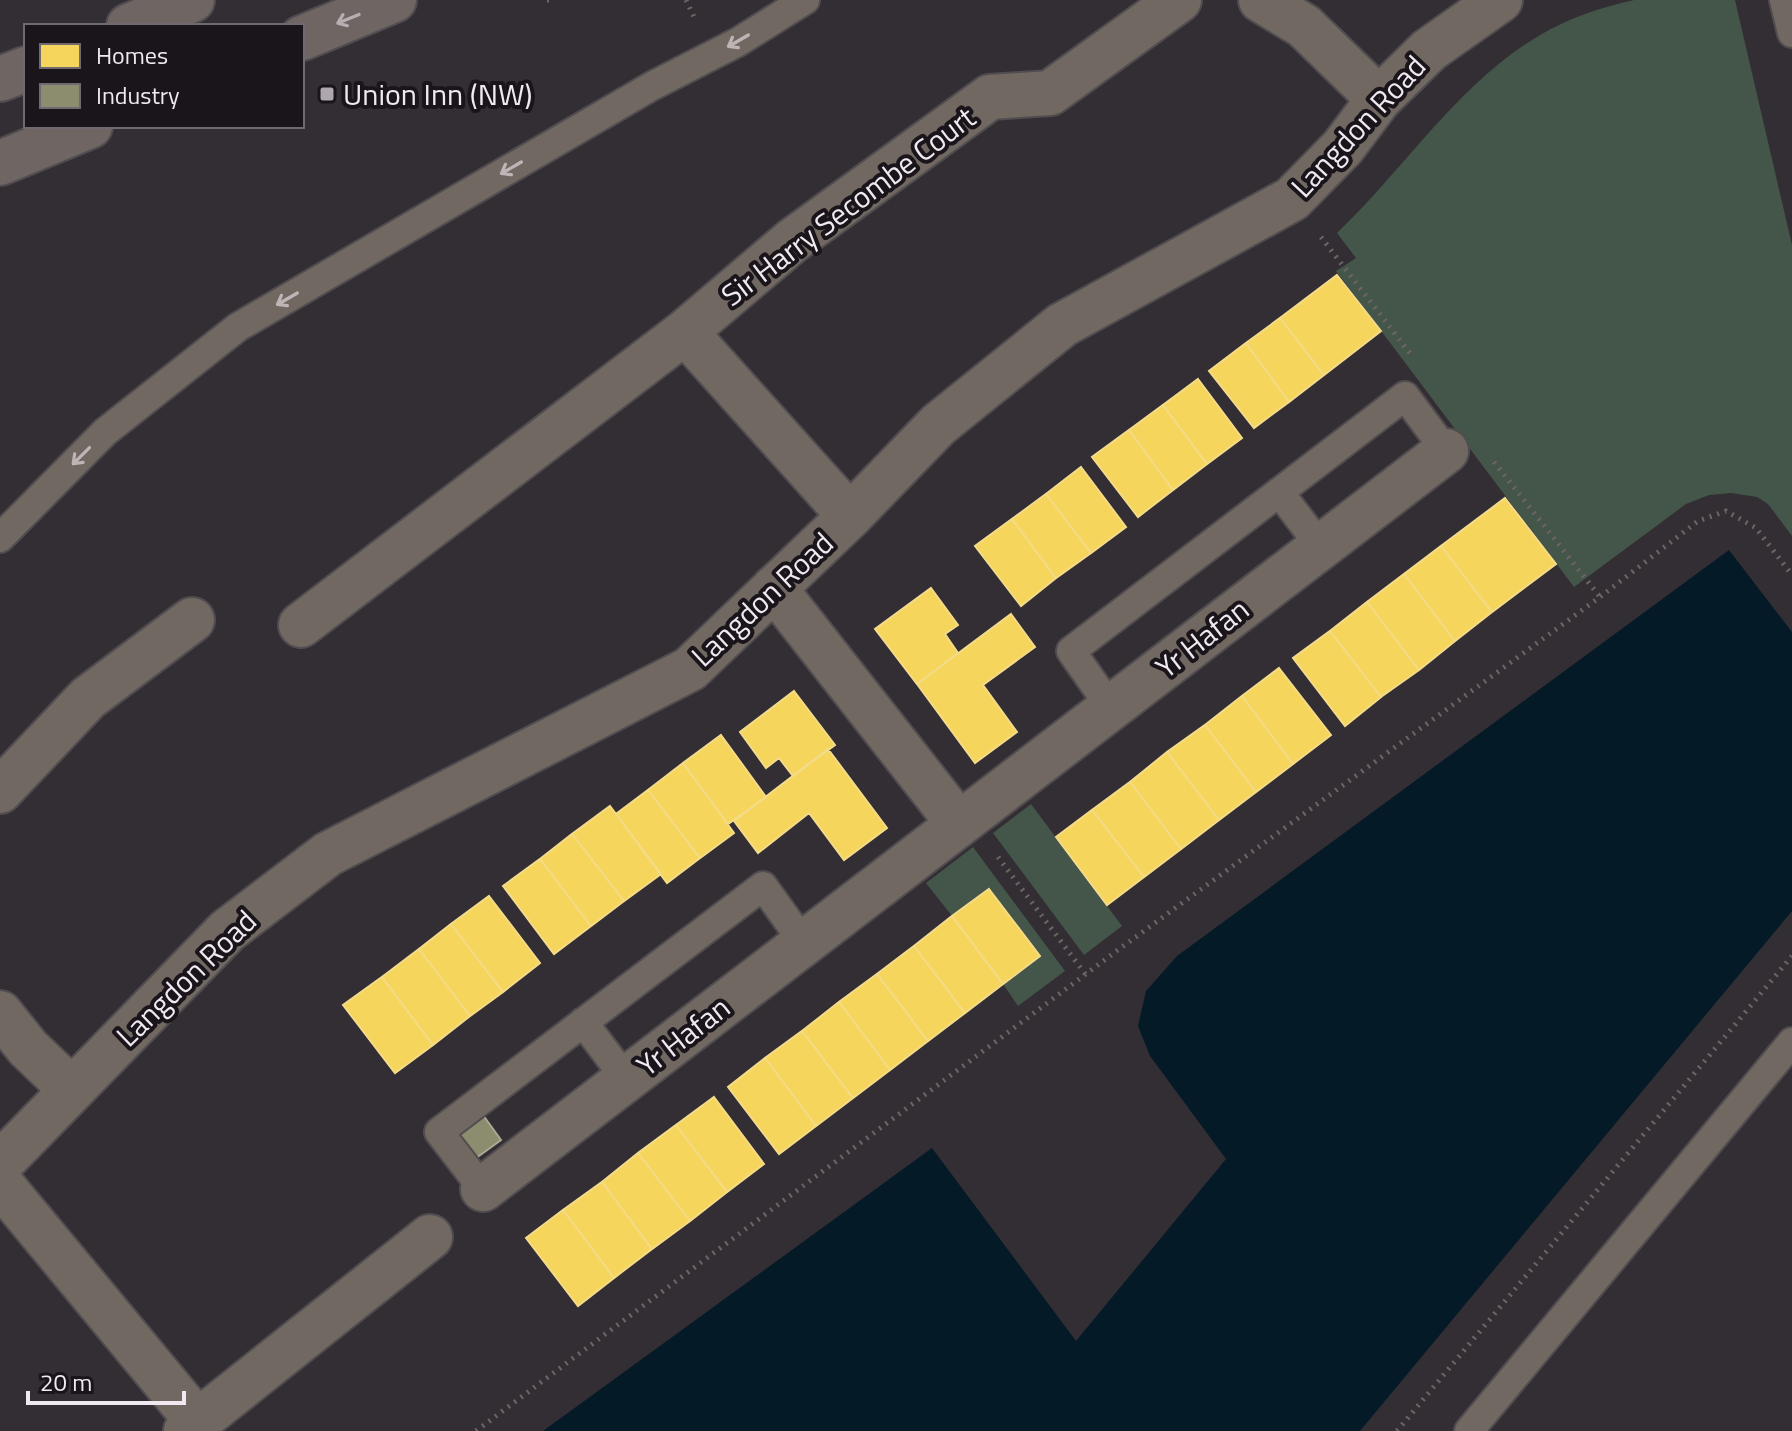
<svg xmlns="http://www.w3.org/2000/svg" width="1792" height="1431" viewBox="0 0 1792 1431" font-family="'Titillium Web',sans-serif">
<style>
.green{fill:#445549}
.water{fill:#051a27}
.homes{fill:#f6d55c;stroke:#f4db88;stroke-width:2}
.industry{fill:#8c8c6e;stroke:#aaa895;stroke-width:2}
.lines{fill:none;stroke-linecap:round;stroke-linejoin:round}
.lane-casing{stroke:#504d50;stroke-width:32}
.street-casing{stroke:#504d50;stroke-width:48}
.highway-casing{stroke:#504d50;stroke-width:48}
.path{stroke:#6c6564;stroke-width:5;stroke-dasharray:2 6;stroke-linecap:butt}
.lane{stroke:#726862;stroke-width:28}
.street{stroke:#726862;stroke-width:44}
.highway{stroke:#6f6563;stroke-width:44}
.oneway{stroke:#b6aeb1}
.oneway2{stroke:#beb5b7}
.poi-dot{fill:#aea8ae;stroke:#1a151b;stroke-width:3}
.labels{text-anchor:middle;dominant-baseline:central;stroke-width:8;stroke-linejoin:round;paint-order:stroke}
.poi-label{font-size:30px;fill:#f0e9f0;stroke:#1a151b;text-anchor:start}
.street-label{font-size:30px;fill:#f0e9f0;stroke:#1a151b}
</style>
<rect width="100%" height="100%" fill="#332e33"/>
<path class="green" d="M1634,0h101l57,245v291l-24,-32 -11,-7 -26,-4 -22,2 -23,9 -112,83 -238,-316 20,-13 -19,-25c73,-69 129,-163 222,-208 24,-12 49,-19 75,-25z
M1031,804l91,122 -38,29 -91,-122z
M973,847l92,124 -47,35 -15,-22 37,-28 -51,-67 -37,27 -26,-33z"/>
<path class="water" d="M1729,550l63,82v279l-432,520h-817l389,-283 144,193 150,-182 -76,-103 -12,-30 8,-35 31,-35z"/>
<path class="homes" d="M1337,275l44,56 -57,44 -44,-57z
M1280,318l44,57 -35,27 -43,-59z
M1246,343l43,59 -35,26 -45,-57z
M1198,379l44,59 -35,26 -44,-59z
M1163,405l44,59 -34,26 -44,-60z
M1129,430l44,60 -35,27 -46,-60z
M1081,467l45,60 -35,26 -45,-59z
M1046,494l45,59 -35,25 -44,-59z
M1505,498l51,66 -64,48 -51,-66z
M1012,519l44,59 -35,28 -46,-60z
M1441,546l51,66 -37,29 -51,-67z
M1404,574l51,67 -36,29 -52,-68z
M931,588l27,37 -13,9 13,19 -41,31 -42,-55z
M1367,602l52,68 -38,27 -51,-66z
M1011,614l24,33 -52,38 34,47 -42,31 -58,-79z
M1330,631l51,66 -36,29 -52,-68z
M1279,668l52,67 -38,29 -51,-68z
M794,691l41,54 -42,31 -14,-18 -13,10 -26,-36z
M1242,696l51,68 -37,28 -51,-67z
M1205,725l51,67 -37,28 -52,-68z
M721,735l45,62 -38,27 -45,-61z
M828,749l59,79 -43,32 -35,-47 -51,40 -24,-32z
M1167,752l52,68 -38,29 -51,-67z
M683,763l51,70 -34,25 -52,-68z
M1130,782l51,67 -37,28 -52,-67z
M648,790l52,68 -33,25 -51,-69z
M610,806l51,68 -37,27 -52,-67z
M1092,810l52,67 -37,28 -51,-68z
M572,834l52,67 -33,25 -51,-67z
M540,859l51,67 -37,28 -51,-68z
M989,889l51,67 -37,28 -51,-68z
M489,896l51,67 -37,29 -52,-68z
M952,916l51,68 -38,29 -51,-67z
M451,924l52,68 -33,24 -51,-67z
M914,946l51,67 -37,28 -51,-67z
M419,949l51,67 -37,29 -51,-68z
M877,974l51,67 -38,29 -51,-68z
M382,977l51,68 -38,28 -52,-68z
M839,1002l51,68 -37,28 -51,-67z
M802,1031l51,67 -37,28 -51,-68z
M765,1058l51,68 -37,28 -51,-67z
M714,1097l50,67 -37,28 -51,-67z
M676,1125l51,67 -37,29 -52,-68z
M638,1153l52,68 -38,28 -50,-67z
M602,1182l50,67 -38,29 -51,-68z
M563,1210l51,68 -36,28 -52,-68z"/>
<path class="industry" d="M483,1115l18,25 -25,18 -18,-26z"/>
<g class="lines">
<defs>
<path id="lane" d="M1784,0l8,33
M1279,492l42,55
M0,538l105,-106 133,-105 414,-241 86,-44 67,-42
M1111,708l-40,-57 334,-255 41,55
M583,1022l43,57
M483,1189l-44,-57 324,-246 41,57
M1469,1431l323,-389"/>
<path id="street" d="M1261,0l43,26 75,73
M685,332l165,184
M774,588l185,236
M301,625l384,-293 107,-91 198,-144 60,-4 129,-93
M0,791l88,-93 104,-78
M0,1013l28,35 44,42
M0,1164l227,-233 101,-77 362,-185 160,-153 88,-91 124,-100 230,-126 51,-52 36,-48 50,-49 71,-50
M0,1183l198,239
M483,1189l963,-738
M186,1431l244,-194"/>
<path id="highway" d="M129,26l63,-26
M302,38l92,-38
M0,79l26,-10
M0,163l90,-37"/>
</defs>
<use href="#lane" class="lane-casing"/>
<use href="#street" class="street-casing"/>
<use href="#highway" class="highway-casing"/>
<path class="path" d="M547,0h8
M686,0l8,17
M1321,237l91,119
M1494,462l106,135
M998,857l88,118
M476,1431l642,-481 482,-353 98,-76 28,-10 30,17 36,47
M1397,1431l395,-475"/>
<use href="#lane" class="lane"/>
<use href="#street" class="street"/>
<use href="#highway" class="highway"/>
</g>
<defs><path id="oneway-shaft" d="M-6 0H5M1.5-3L5.5 0L1.5 3" fill="none" stroke-width="1.6" stroke-linecap="round" stroke-linejoin="round" transform="scale(2)"/></defs>
<use class="oneway" href="#oneway-shaft" transform="translate(348 19) rotate(158)"/>
<g class="oneway2">
<use href="#oneway-shaft" transform="translate(738 41) rotate(150)"/>
<use href="#oneway-shaft" transform="translate(511 168) rotate(150)"/>
<use href="#oneway-shaft" transform="translate(287 299) rotate(150)"/>
<use href="#oneway-shaft" transform="translate(81 456) rotate(135)"/>
</g>
<rect class="poi-dot" x="319" y="86" width="16" height="16" rx="4"/>
<g class="labels">
<g class="poi-label">
<text x="343" y="94">Union Inn (NW)</text>
</g>
<g class="street-label">
<text transform="translate(1358 126) rotate(-47)">Langdon Road</text>
<text transform="translate(848 206) rotate(-37)">Sir Harry Secombe Court</text>
<text transform="translate(762 599) rotate(-43)">Langdon Road</text>
<text transform="translate(1202 638) rotate(-38)">Yr Hafan</text>
<text transform="translate(186 978) rotate(-44)">Langdon Road</text>
<text transform="translate(683 1036) rotate(-38)">Yr Hafan</text>
</g>
</g>
<rect x="24" y="24" width="280" height="104" fill="#1a151b" stroke="#706a70" stroke-width="2"/>
<rect x="40" y="44" width="40" height="24" fill="#f6d55c" stroke="#706a70" stroke-width="2"/>
<text x="96" y="64" font-size="24" fill="#f0e9f0">Homes</text>
<rect x="40" y="84" width="40" height="24" fill="#8c8c6e" stroke="#706a70" stroke-width="2"/>
<text x="96" y="104" font-size="24" fill="#f0e9f0">Industry</text>
<path d="M28 1391v12h156v-12" fill="none" stroke="#f0e9f0" stroke-width="4"/>
<text x="40" y="1391" font-size="24" fill="#f0e9f0" stroke="#1a151b" stroke-width="6" paint-order="stroke">20 m</text>
</svg>
